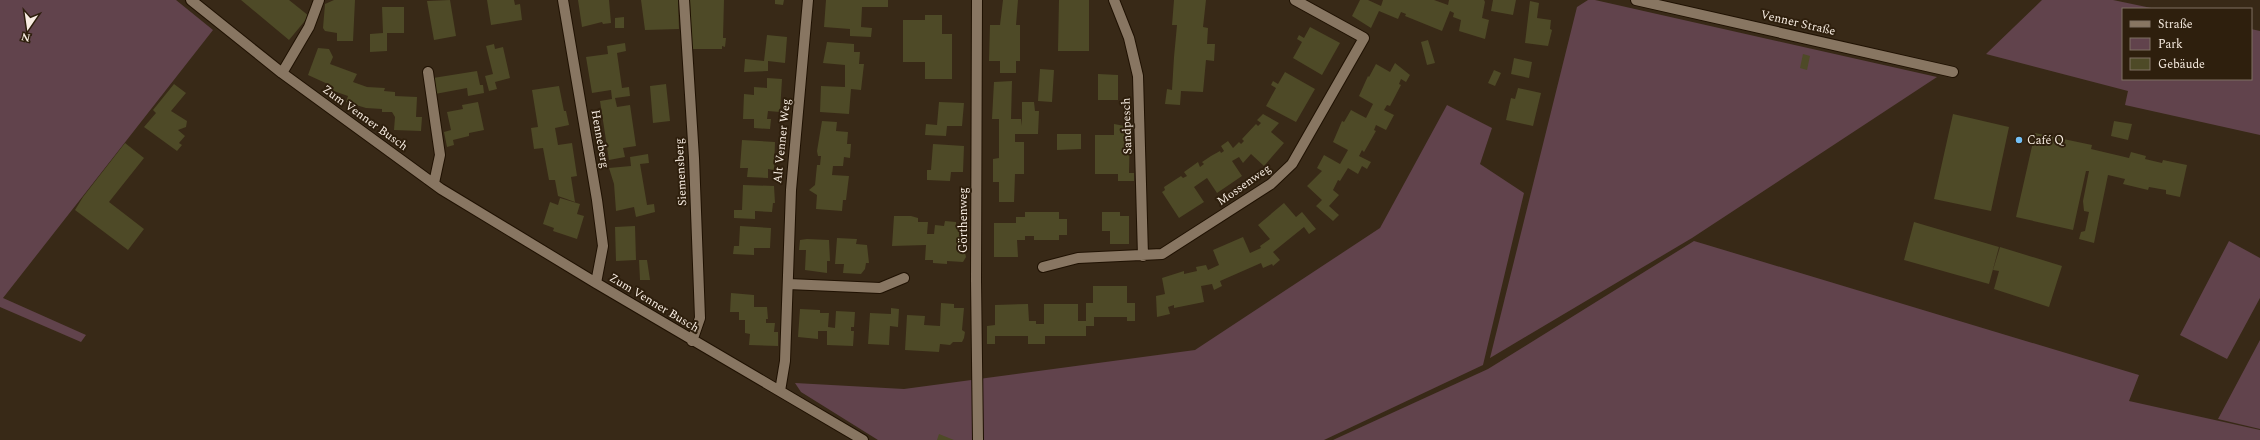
<svg xmlns="http://www.w3.org/2000/svg" width="2260" height="440" viewBox="0 0 2260 440" font-family="Spectral,serif">
<style>
.green{fill:#61434c}
.building{fill:#4e4a27}
.lines{fill:none;stroke-linecap:round;stroke-linejoin:round}
.street-casing{stroke:#1f1102;stroke-width:12}
.street{stroke:#887662;stroke-width:10}
.poi-dot{fill:#74c0f6;stroke:#2e1f0d;stroke-width:1.5}
.labels{text-anchor:middle;dominant-baseline:central;stroke-width:4;stroke-linejoin:round;paint-order:stroke}
.street-label{font-size:12px;fill:#f8ede2;stroke:#2e1f0d}
.poi-label{font-size:12px;fill:#f8ede2;stroke:#2e1f0d;text-anchor:start}
</style>
<rect width="100%" height="100%" fill="#382917"/>
<path class="green" d="M0,0h176l37,30 -210,268 83,37 -5,7 -81,-35z
M1588,0h7l342,77 -245,161 -202,120 87,-351z
M2042,0h71l43,9h-33v70h128v-50l9,2v104l-135,-30 3,-14 -142,-37z
M1447,105l45,23 -12,36 44,29 -41,172 -159,75h-446l-77,-48 -6,-9 109,6 291,-39 185,-122z
M1694,241l445,134 -10,26 131,29v10h-927l155,-71z
M2229,241l31,17v40l-33,61 -47,-24z
M2260,340v89l-42,-10z"/>
<path class="building" d="M241,0h48l20,16 -20,24z
M334,0h21l-2,41h-16v-8l-12,-2 -2,-3 2,-24z
M450,0l6,36 -22,4 -7,-39z
M487,0h27l1,5 5,-1 2,16 -31,5z
M578,0h31l2,23 -8,1 -1,-2 -20,5z
M641,0h37l1,29 -34,1z
M690,0h34l-1,38h3l-1,9 -3,-1v3h-30z
M775,0h9l-1,5 -8,-1z
M826,0h62v7h-26l-1,20 11,1 -1,9 -21,-1v-7l-26,-2z
M1003,0h15l-2,25h4v36h-4v12h-16v-12h-11l1,-36h10z
M1059,0h30v51h-31z
M1174,0h32l-3,27 5,1 -1,16h8l-1,17 -8,-1 -3,32 -22,-1 -1,14 -15,-1 2,-15 5,1 2,-33 3,-32h-5z
M1360,0h8l13,6 2,-6h51l14,5 1,-5h35l1,2 -3,16 7,2 -4,19 -26,-8 2,-11 -8,-3 1,-4 -4,-2 -8,20 -37,-15 1,-2 -5,-2 -3,7 -19,-8 -8,17 -19,-12z
M1493,0h23l-3,15 -22,-4z
M1530,1l9,2 -2,15 14,2 -1,9 2,1 -4,16 -23,-3z
M382,7h22v26h-17v18l-17,1v-18l13,-1z
M925,15h17v19h10v45h-27v-17h-22v-42h22z
M624,17v11h-9v-10z
M1310,27l30,16 -18,32 -29,-17 9,-16 -5,-3 2,-4 5,3z
M767,35l20,2 -2,26 -17,-2v10l-24,1 1,-13 19,2z
M1428,40l7,23 -8,2 -6,-23z
M827,42l27,2v8h6l-1,12h5l-3,26 -10,-1 -2,25 -29,-2 1,-26 24,1v-22l-22,-2z
M625,43l1,8 -9,2 5,35 7,-1 1,9 -15,2 2,9 13,-2 6,41 -13,2 2,9 -16,3 -9,-59 12,-2 -1,-9 -19,3 -6,-36 22,-3 -1,-8z
M494,44l1,5 8,-2 7,31 -15,4 2,7 -8,2 -4,-15 8,-2 -7,-28z
M318,48l11,1 4,8 -3,7 27,10 -4,8 14,5 18,1 -1,3 11,1v4l22,1 -1,20h6l-1,14 -27,-1 1,-13 -3,-5h-10v-3l-16,-1 -20,-6 2,-6 -20,-7 2,-4 -22,-10z
M1803,54l7,2 -3,14 -7,-2z
M1514,58l18,4 -3,16 -18,-4z
M1395,63l15,12 -4,7 -5,-3 -2,5 2,1 -11,21 -3,-1 -3,5 10,5 -8,15 -10,-5 -2,5 2,1 -12,21 -2,-2 -3,6 12,6 -4,7 -5,-3 -4,8 -10,-6 -8,13 -2,-1 -5,10 6,5 -10,11 10,9 -6,6 -17,-15 6,-6 -15,-14 15,-15 -5,-3 7,-13 16,9 8,-14 -15,-8 9,-21 2,1 7,-12 15,8 7,-14 -14,-8 9,-20 1,1 7,-13 14,8z
M1040,69l14,1 -2,32 -14,-1z
M1494,70l7,3 -6,13 -7,-3z
M477,71l3,14h3l1,8 -16,3 -1,-8 -32,6 -2,-16z
M1285,72l30,17 -19,33 -30,-16 10,-18 -5,-3 2,-4 5,3z
M1098,74l20,1v25h-20z
M767,78l15,1 -2,33 -12,-1 -1,8h4l-1,10 -16,-1v-9h-11l1,-25 10,1v-8l13,1z
M1012,81l-1,38h10l1,7v-24h12l1,9h4l-1,23h-23v8h9v32h-9l-1,28h-15v-20h-6v-23l6,-1v-39h-7l2,-37z
M174,84l12,9 -15,18 16,10 -1,6 -8,3 7,6 -6,7 3,2 -5,6 -33,-24 12,-14 -3,-3z
M666,84l4,37 -17,2 -3,-37z
M559,86l5,25h2l3,14 -14,3 3,17 14,-2 5,33 -6,1 4,25 -17,-6 -3,-16h-6l-6,-32 -9,1 -3,-21 7,-1 -6,-37z
M1518,88l23,5 -8,33 -27,-6 5,-22 4,1z
M478,102l6,28 -15,3v3l-16,4 1,5 -7,2 -3,-15 7,-2 -4,-18 16,-3 -1,-4z
M939,102l25,1 -2,23h-15l-1,10 -21,-1 1,-11 11,1z
M1263,114l16,9 -8,9 13,11 -20,23 -13,-12 -8,9 -4,-6 -7,4 10,15 -25,17 -10,-15 -13,9 10,15 -25,16 -17,-26 3,-2 -1,-3 17,-11 2,2 4,-2 -3,-4 14,-10 2,5 4,-3 -2,-2 9,-6 9,-5 1,2 3,-2 -3,-5 7,-5 5,7 6,-6 2,2 3,-3 -2,-2 14,-15 2,2 3,-3 -4,-3z
M1953,114l56,13 -18,84 -57,-12z
M822,121l15,1 -1,9 12,1 -1,12h4l-1,14 -6,-1 -1,9h-10l-1,9 17,1 -3,24h-3l-1,11 -26,-2 1,-14 -8,-5 6,-5 2,-20h3l1,-9h-3l-1,-5z
M2114,121l18,3 -4,16 -17,-4z
M1114,124l16,3 -1,46h5v8h-16v-7h-23v-39h19z
M2035,133l57,12 -1,4 38,9 2,-6 15,4 -1,3 17,4 1,-3 24,5 -7,32 -14,-3v-4l-17,-3 -1,3 -25,-6 2,-5 -17,-4 -14,68 -15,-4 2,-7 4,-1 4,-19 -5,-1 -1,-10 6,-30h-3l-13,59 -57,-13z
M1057,134h24v15l-24,1z
M742,140l33,2 -1,28 -6,-1v9l-21,-1 1,-9h-8z
M125,143l19,15 -35,44 35,27 -16,21 -53,-40 8,-13z
M933,144l31,2 -1,26h-12l-1,9 -23,-1v-10h4z
M648,154l1,9 -9,1 7,41 7,-1 1,8 -19,5 -2,-10 -18,4 -2,-27 -5,-16 22,-2 -1,-9z
M743,185l31,1 1,17h-2l-1,9 -17,-1v8l-21,-1v-8h8z
M560,198l20,6 -3,10 7,2 -7,23 -24,-8 1,-3 -11,-4 7,-22 8,3z
M1284,203l12,14 6,-5 14,17 -7,5 -5,-7 -31,25 7,8 -7,6 -1,-2 -9,4 -2,-5 -41,18 2,5 -8,4 -2,-6 -11,2 3,16 -30,6v-3l-6,2 2,7 -13,3 -1,-21 9,-2 -3,-16 22,-7v3l13,-3 -1,-4 10,-2 2,5 11,-5 -6,-15 30,-13 7,16 11,-5 -1,-2 10,-7 -12,-14z
M1025,212h34v7h8v16h-8v5h-25v-4h-9v4h-8l1,17h-24v-34h22v-6h9z
M1102,212h18v4h9v28h-19v-13h-8z
M894,216h17l7,2v4h10l-1,12h7l1,-9 9,1 1,-5 11,1v4l9,1 -1,22 2,8 -3,5 -16,-1v3l-14,-1v-3h-8l1,-15 -34,1z
M1914,222l85,25 -10,37 -85,-24z
M635,226l1,34 -20,1 -1,-34z
M740,226l31,2 -1,20h-16v7l-21,-1 1,-8h5z
M837,238l20,1 -1,5 11,1 2,18h-3l-1,6 -4,5 -18,-1 1,-9h-9z
M807,239l22,1 1,21h-3v12l-22,-3 1,-20h-7l1,-10z
M2000,247l62,19 -13,41 -55,-18 5,-18 -6,-1z
M639,260h8l3,20h-10z
M1093,286h34v17h8v18h-8v-4h-33v9h-8v10h-41v8h-17v-8h-33v8h-8v-18l8,-1v-20l33,-1 1,17h7v3h8v-20h34v17h8v-18h7z
M731,293l23,2v12h13l1,12h-2v4h9l-1,9h4v14l-29,-1 1,-11 -5,-1v-13h-6v-8h-9z
M941,303l13,1v4h10l-2,22 3,2 -1,6 -2,4h-9l-3,3 -10,-1 -1,8 -34,-2 2,-35 18,1 -1,9 16,1z
M891,308l8,1 -1,18 -8,-1 -1,19 -21,-1 2,-31 21,1z
M800,309l20,1v3h9l-1,14 7,1 1,-17 19,1 -1,15h-3v4h3l-1,15 -26,-1v-14h-9v8l-20,-2z
M939,434l15,6h-17z"/>
<g class="lines">
<defs>
<path id="street" d="M191,0l91,73 159,116 155,94 267,157
M563,0l34,200 6,46 -7,37
M684,0l10,158 6,160 -8,23
M977,0l-1,280 2,160
M1114,0l15,38 9,38 5,180
M1636,0l317,72
M428,72l12,83 -6,28
M282,73l27,-46 10,-27
M1043,267l35,-9 84,-4 109,-70 21,-20 72,-126 -69,-38
M788,284l92,4 24,-10
M780,391l5,-30 6,-171 17,-190"/>
</defs>
<use href="#street" class="street-casing"/>
<use href="#street" class="street"/>
</g>
<circle class="poi-dot" cx="2019" cy="140" r="4"/>
<g class="labels">
<g class="street-label">
<text transform="translate(1798 23) rotate(13)">Venner Straße</text>
<text transform="translate(365 118) rotate(36)">Zum Venner Busch</text>
<text transform="translate(1127 126) rotate(-92)">Sandpesch</text>
<text transform="translate(600 139) rotate(80)">Henneberg</text>
<text transform="translate(782 141) rotate(-84)">Alt Venner Weg</text>
<text transform="translate(681 172) rotate(-93)">Siemensberg</text>
<text transform="translate(1244 185) rotate(-35)">Mossenweg</text>
<text transform="translate(963 220) rotate(-90)">Görthenweg</text>
<text transform="translate(654 303) rotate(31)">Zum Venner Busch</text>
</g>
<g class="poi-label">
<text x="2027" y="140">Café Q</text>
</g>
</g>
<rect x="2122" y="8" width="130" height="72" fill="#2e1f0d" stroke="#7f7162"/>
<rect x="2130" y="21" width="20" height="6" fill="#887662" stroke="#7f7162"/>
<text x="2158" y="28" font-size="12" fill="#f8ede2">Straße</text>
<rect x="2130" y="38" width="20" height="12" fill="#61434c" stroke="#7f7162"/>
<text x="2158" y="48" font-size="12" fill="#f8ede2">Park</text>
<rect x="2130" y="58" width="20" height="12" fill="#4e4a27" stroke="#7f7162"/>
<text x="2158" y="68" font-size="12" fill="#f8ede2">Gebäude</text>
<g transform="translate(28 28) rotate(193)" stroke="#2e1f0d" stroke-width="3" paint-order="stroke">
<path d="M0-3L7 15L0 10L-7 15Z" fill="#f8ede2"/>
<text y="-6" font-size="11" font-weight="bold" text-anchor="middle" fill="#f8ede2">N</text>
</g>
</svg>
